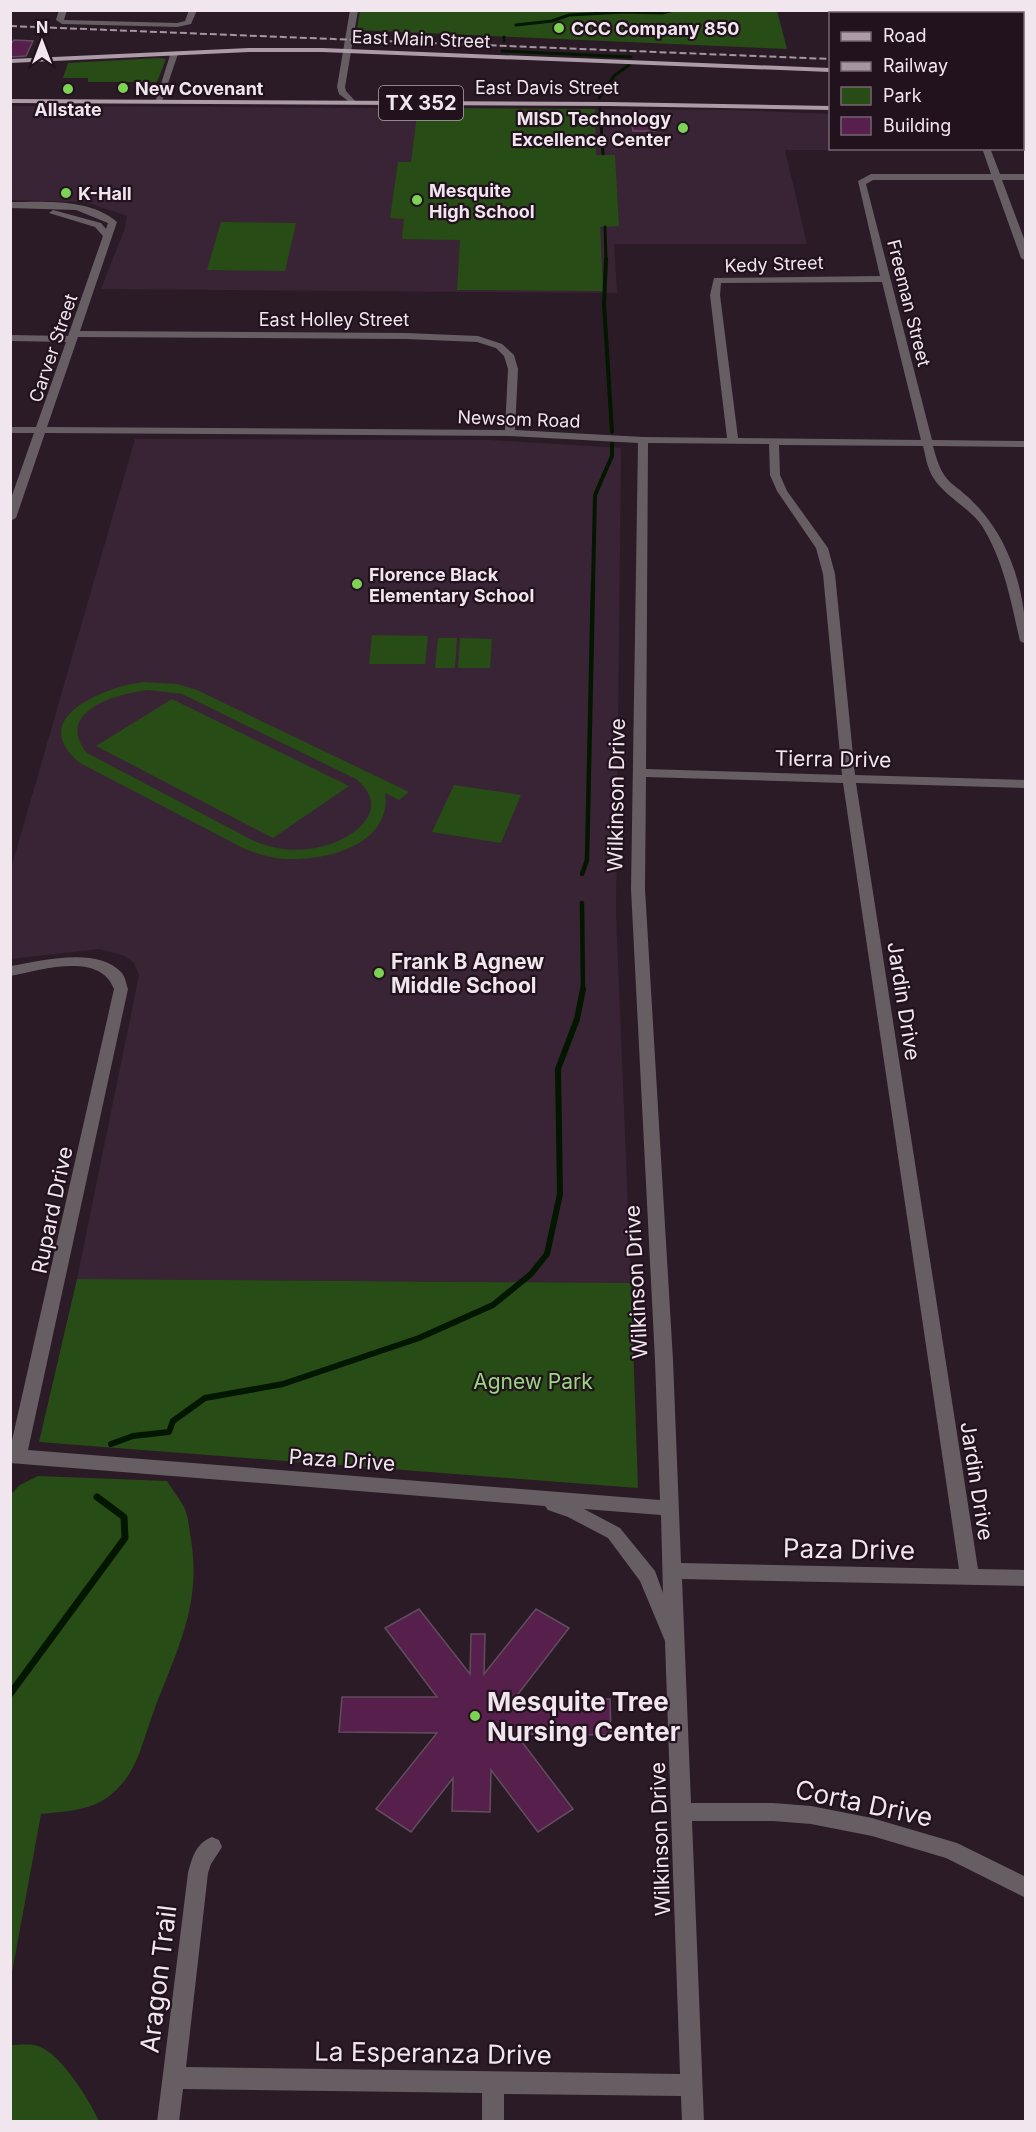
<svg xmlns="http://www.w3.org/2000/svg" width="1036" height="2132" viewBox="0 0 1036 2132" font-family="Inter,sans-serif">
<style>
.built{fill:#392435}
.green{fill:#284c15;fill-rule:evenodd}
.lines{fill:none;stroke-linecap:round;stroke-linejoin:round}
.stream-far4{stroke:#031600;stroke-width:3}
.stream-far3{stroke:#031600;stroke-width:4}
.stream-far2{stroke:#031600;stroke-width:4.5}
.stream-far1{stroke:#031600;stroke-width:6}
.stream{stroke:#031600;stroke-width:7}
.building{fill:#561f4c;stroke:#614e5c;stroke-width:1.5}
.minor{fill:#675e64;fill-rule:evenodd}
.major{fill:#ad9ba8;fill-rule:evenodd}
.rail{stroke:#a597a1;stroke-width:2;stroke-dasharray:7 3;stroke-linecap:butt}
.poi-dot{fill:#7dd154;stroke:#21121e;stroke-width:2}
.labels{text-anchor:middle;dominant-baseline:central;stroke-width:4.5;stroke-linejoin:round;paint-order:stroke}
.far-poi-label{font-size:18px;font-weight:bold;fill:#f1e5ee;stroke:#21121e;text-anchor:start}
.far-street-label{font-size:18px;fill:#f1e5ee;stroke:#21121e}
.shield{fill:#21121e;stroke:#b3a6b0;stroke-width:1.5}
.shield-label{font-size:20px;font-weight:bold;fill:#f1e5ee}
.street-label{font-size:21px;fill:#f1e5ee;stroke:#21121e}
.poi-label{font-size:21px;font-weight:bold;fill:#f1e5ee;stroke:#21121e;text-anchor:start}
.park-label{font-size:21px;fill:#99d67f;stroke:#21121e}
.near-street-label{font-size:26px;fill:#f1e5ee;stroke:#21121e}
.near-poi-label{font-size:26px;font-weight:bold;fill:#f1e5ee;stroke:#21121e;text-anchor:start}
</style>
<rect width="100%" height="100%" fill="#2b1b27"/>
<path class="built" d="M11,106l720,4 99,4v34l147,2h-192l22,94h-193l3,49 -516,-4 24,-61 2,-12 -41,-14 -75,-2z
M135,439l355,1 131,8 -5,466 15,369 -554,-4 62,-304 -5,-12 -9,-7 -26,-7 -88,10 -1,-87z"/>
<path class="green" d="M360,10l417,1 10,38 -430,-19z
M160,58l6,1 -9,23h-69v-4h-25l5,-15z
M418,108l177,1 1,46h19l4,71 -19,1 3,64 -146,-1 3,-50 -58,-1 2,-20 -14,-1 8,-56h13z
M221,222l75,1 -11,48 -78,-1z
M372,635l56,1 -3,28h-56z
M438,638h19l-2,30h-20z
M460,638l32,1 -2,29h-32z
M143,682l34,2 20,6 212,102 -10,8 -14,-7c7,48 -51,66 -90,66 -17,1 -34,-4 -50,-10l-165,-86c-55,-45 25,-76 63,-81zM149,690l33,4 174,85c40,33 -8,64 -41,69 -22,4 -43,1 -63,-8l-165,-87c-34,-42 31,-60 62,-63z
M172,699l177,87 -76,52 -177,-92z
M454,785l67,10 -20,48 -69,-11z
M77,1279l554,4 7,205 -599,-46z
M38,1476l129,5c5,8 12,17 17,26 4,8 5,19 6,27 14,73 -16,120 -39,185 -10,28 -14,52 -37,73 -20,19 -47,19 -73,22l-30,164v-484l9,-9z
M11,2045c7,0 16,-1 23,0 25,4 55,55 65,76h-88z"/>
<g class="lines">
<path class="stream-far4" d="M516,25l36,-4 17,-6 55,-3 38,1 12,-3
M504,37v4
M502,51l129,6
M599,98l15,-22 15,-11
M600,109l3,45
M605,227l1,33"/>
<path class="stream-far3" d="M606,259l-2,45 8,128
M593,585l2,-90 17,-39v-12"/>
<path class="stream-far2" d="M582,874l5,-14 6,-277
M582,903l1,88"/>
<path class="stream-far1" d="M111,1444l22,-8 36,-4 4,-11 32,-23 78,-14 136,-46 74,-33 38,-31 16,-20 13,-60 -2,-125 19,-50 6,-30"/>
<path class="stream" d="M10,1694l115,-156 -1,-21 -27,-20"/>
</g>
<path class="building" d="M14,40l19,1 -7,15 -16,1v-12z
M631,116h23l1,15h-22z
M419,1609l51,65 1,-40h14l-1,40 52,-65 33,19 -54,70 95,1 1,36 -95,-1 57,75 -35,23 -47,-62 -1,42 -38,-1 1,-33 -42,54 -35,-23 61,-76 -98,-1 3,-35h95l-52,-69z"/>
<g class="lines">
<path class="minor" d="M59,10h8l-3,10 113,3 8,-2 4,-11h8l-6,14 -14,3 -115,-3 -6,-4z
M350,10h8l-13,77 1,4 10,11 -4,2 -13,-10 -2,-7z
M171,52l7,2 -16,47 -7,2z
M982,148h8l10,26h26v6h-24l24,64v17l-5,-3 -28,-78h-120l-7,4 66,256 94,1v6l-93,-1c11,43 20,33 45,61 34,37 48,89 48,137l-6,-3c-9,-39 -16,-80 -38,-115 -14,-21 -44,-32 -53,-57 -3,-7 -4,-16 -6,-23l-144,-1 1,30 7,16 41,57 7,26 20,201 171,5v8l-170,-5 122,786 48,1v16l-344,-7 9,224h82l38,3 61,12 85,25 69,34v21l-80,-40 -74,-22 -61,-12 -38,-3h-81l12,301h-22l-1,-26 -177,-2v28h-22v-29l-299,-4 -4,33h-22l31,-249c4,-15 8,-30 24,-36l7,3 3,7 -11,17 -3,9 -22,194 494,7 -15,-433 -25,-60 -32,-43 -40,-21 -20,-7 -3,-4 -535,-43v-14l104,-460c-14,-38 -73,-19 -104,-13v-10c31,-5 87,-20 111,6 4,4 5,11 7,17l-100,461 632,50 -5,-140 -24,-471 7,-446 -128,-7 -465,-3 -29,85 -6,3v-20l24,-68h-24v-6h26l30,-85 -56,-1v-6l58,1 35,-100 -8,-9 -46,-14 4,-3 48,13 5,6 2,-6 -32,-13 -66,-2v-6c34,0 80,-4 107,20l-37,109 326,2 72,3 24,8 12,11 4,14 -3,61 128,7 84,1 -17,-143 4,-17 166,-2 -22,-95 13,-7h120zM882,282l39,158 -183,-2 -18,-143 1,-12zM78,337l328,2 71,3 19,6 8,8 4,13 -3,61 -458,-3zM648,443l121,1 1,31 7,16 39,57 7,26 19,201 -196,-6zM646,777l197,6 116,786 -278,-6 -8,-203 -28,-471zM584,1509l77,6 2,78 -8,-22 -35,-43z"/>
<path class="major" d="M249,48h73l508,20v4l-508,-20h-73l-239,11v-4z
M1022,76h4v4h-4z
M10,99l599,3 221,4v4l-221,-4 -599,-3z
M1022,115h4v4h-4z"/>
<path class="rail" d="M10,26l820,33
M1022,66h4"/>
</g>
<g class="poi-dot">
<circle cx="559" cy="28" r="6"/>
<circle cx="123" cy="88" r="6"/>
<circle cx="68" cy="89" r="6"/>
<circle cx="683" cy="128" r="6"/>
<circle cx="66" cy="193" r="6"/>
<circle cx="417" cy="200" r="6"/>
<circle cx="357" cy="584" r="6"/>
<circle cx="379" cy="973" r="6"/>
<circle cx="475" cy="1716" r="6"/>
</g>
<g class="labels">
<g class="far-poi-label">
<text x="571" y="28">CCC Company 850</text>
<text x="135" y="88">New Covenant</text>
<text x="68" y="109" text-anchor="middle">Allstate</text>
<text x="671" y="118" text-anchor="end">MISD Technology<tspan x="671" dy="21">Excellence Center</tspan></text>
<text x="429" y="190">Mesquite<tspan x="429" dy="21">High School</tspan></text>
<text x="78" y="193">K-Hall</text>
<text x="369" y="574">Florence Black<tspan x="369" dy="21">Elementary School</tspan></text>
</g>
<g class="far-street-label">
<text transform="translate(421 39) rotate(2)">East Main Street</text>
<text x="547" y="87">East Davis Street</text>
<text transform="translate(774 264) rotate(-2)">Kedy Street</text>
<text transform="translate(909 303) rotate(76)">Freeman Street</text>
<text x="334" y="319">East Holley Street</text>
<text transform="translate(53 348) rotate(-71)">Carver Street</text>
<text transform="translate(519 419) rotate(2)">Newsom Road</text>
</g>
<rect class="shield" x="379" y="86" width="84" height="34" rx="4.5"/>
<g class="shield-label">
<text x="421" y="103">TX 352</text>
</g>
<g class="street-label">
<text transform="translate(833 759) rotate(1)">Tierra Drive</text>
<text transform="translate(616 795) rotate(-89)">Wilkinson Drive</text>
<text transform="translate(904 1001) rotate(81)">Jardin Drive</text>
<text transform="translate(52 1210) rotate(-78)">Rupard Drive</text>
<text transform="translate(636 1282) rotate(-93)">Wilkinson Drive</text>
<text transform="translate(342 1460) rotate(4)">Paza Drive</text>
<text transform="translate(977 1481) rotate(81)">Jardin Drive</text>
<text transform="translate(660 1839) rotate(-92)">Wilkinson Drive</text>
</g>
<g class="poi-label">
<text x="391" y="961">Frank B Agnew<tspan x="391" dy="24">Middle School</tspan></text>
</g>
<g class="park-label">
<text x="533" y="1381">Agnew Park</text>
</g>
<g class="near-street-label">
<text transform="translate(849 1549) rotate(1)">Paza Drive</text>
<text transform="translate(864 1803) rotate(12)">Corta Drive</text>
<text transform="translate(158 1979) rotate(-83)">Aragon Trail</text>
<text transform="translate(433 2053) rotate(1)">La Esperanza Drive</text>
</g>
<g class="near-poi-label">
<text x="487" y="1701">Mesquite Tree<tspan x="487" dy="30">Nursing Center</tspan></text>
</g>
</g>
<rect width="1036" height="2132" fill="none" stroke="#f1e5ee" stroke-width="24"/>
<rect x="829" y="12" width="195" height="138" fill="#21121e" stroke="#746671" stroke-width="1.5"/>
<rect x="841" y="32" width="30" height="9" fill="#ad9ba8" stroke="#746671" stroke-width="1.5"/>
<text x="883" y="42" font-size="18" fill="#f1e5ee">Road</text>
<rect x="841" y="62" width="30" height="9" fill="#a597a1" stroke="#746671" stroke-width="1.5"/>
<text x="883" y="72" font-size="18" fill="#f1e5ee">Railway</text>
<rect x="841" y="87" width="30" height="18" fill="#284c15" stroke="#746671" stroke-width="1.5"/>
<text x="883" y="102" font-size="18" fill="#f1e5ee">Park</text>
<rect x="841" y="117" width="30" height="18" fill="#561f4c" stroke="#746671" stroke-width="1.5"/>
<text x="883" y="132" font-size="18" fill="#f1e5ee">Building</text>
<g transform="translate(42 42)" stroke="#21121e" stroke-width="4.5" paint-order="stroke">
<path d="M0-4.5L10 22L0 15L-10 22Z" fill="#f1e5ee"/>
<text y="-9" font-size="16" font-weight="bold" text-anchor="middle" fill="#f1e5ee">N</text>
</g>
</svg>
